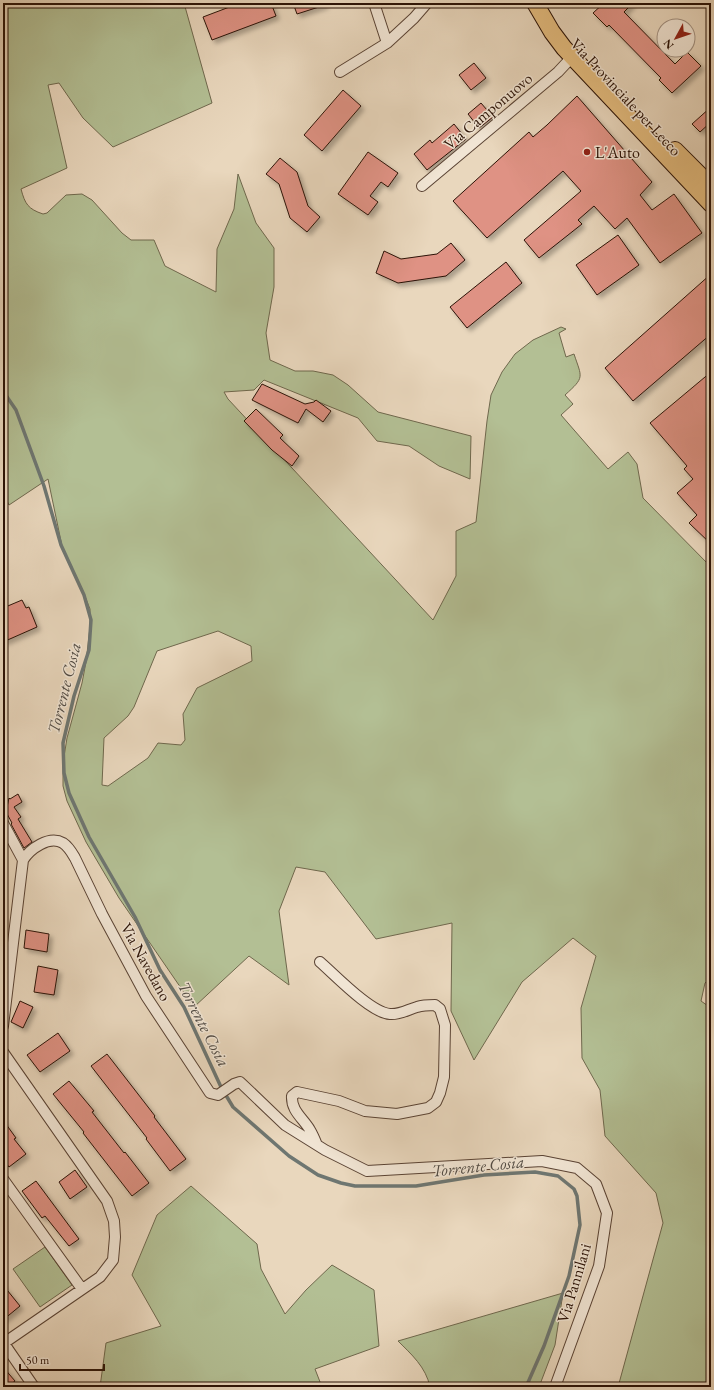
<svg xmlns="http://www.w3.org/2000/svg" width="714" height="1390" viewBox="0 0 714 1390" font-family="'EB Garamond',serif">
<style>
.green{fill:#b3bf94;stroke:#6f684d;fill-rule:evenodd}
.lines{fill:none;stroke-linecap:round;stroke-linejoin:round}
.stream{stroke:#6e7671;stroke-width:3.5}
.building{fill:#df9284;stroke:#2b1206;filter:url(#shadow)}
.minor-casing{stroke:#5a4334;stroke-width:12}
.primary-casing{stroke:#2b1206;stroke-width:18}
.minor{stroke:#f1e5d4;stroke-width:10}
.primary{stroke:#e4bc7e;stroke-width:16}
.poi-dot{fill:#8f2418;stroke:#f1e5d4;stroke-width:1.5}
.labels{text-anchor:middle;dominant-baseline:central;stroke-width:3;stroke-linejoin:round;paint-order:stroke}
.street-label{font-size:16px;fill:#2b1206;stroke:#f1e5d4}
.poi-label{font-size:16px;fill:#2b1206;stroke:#f1e5d4;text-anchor:start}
.water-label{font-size:17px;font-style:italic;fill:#524c45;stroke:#f1e5d4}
</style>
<defs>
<filter id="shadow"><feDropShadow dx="3.5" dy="3.5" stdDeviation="2" flood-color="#0004"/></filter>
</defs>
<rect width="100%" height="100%" fill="#e9d7bd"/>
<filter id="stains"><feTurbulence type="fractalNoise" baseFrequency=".005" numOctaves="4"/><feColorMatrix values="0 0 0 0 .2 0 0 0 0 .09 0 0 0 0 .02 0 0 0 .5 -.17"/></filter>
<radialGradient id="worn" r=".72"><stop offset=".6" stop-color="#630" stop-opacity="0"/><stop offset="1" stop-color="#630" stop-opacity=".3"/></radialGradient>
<path class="green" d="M3,3h181l28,100 -99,44 -30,-29 -24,-35 -11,2 19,83 -46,21c4,15 7,20 22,25l4,-1 19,-18 16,-1 10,6 30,33 9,7h23l11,26 51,26 1,-43 17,-40 4,-35 18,49 18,25v39l-8,46 4,27 25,11h18l20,4 15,10 30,27 93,24 -1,43 -31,-13 -30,-20 -32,-5 -19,-23 -94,-38 -10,10 -30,2 4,7 205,221 23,-44v-45l20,-9 11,-101 4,-26 11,-23 13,-18 18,-14 28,-13 5,2 -7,4 7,24 8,-3c8,24 11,23 -9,41l8,9 -12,11 47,54 20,-17 9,12 6,34 68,69v411l-6,5 -4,18 10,7v379h-93l45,-164 -7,-30 -51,-57 -5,-46 -18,-32 -1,-50 15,-52 -23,-18 -51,44 -48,78 -23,-49 1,-88 -76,16 -51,-67 -29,-5 -17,44 10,74 -40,-29 -55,51 -75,-109 -33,-56 -19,-41 -4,-15v-23l4,-25 15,-55 4,-21 4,-35v-18l-8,-20 -20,-43 -14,-67 -39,26 -6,-12zM218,631l33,15 1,15 -55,27 -14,26 2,26 -4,5 -23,-2 -10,15 -40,28 -6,-1 2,-47 24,-22 6,-9 23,-56z
M191,1186l66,58 4,25 24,45 21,-24 26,-25 42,25 5,56 -64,23 7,18h-222l6,-44 55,-17 -29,-51 25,-60z
M45,1247l27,38 -32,22 -27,-38z
M563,1293l-8,52 -16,42h-109c-4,-20 -19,-33 -32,-46z"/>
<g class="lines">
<path class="stream" d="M3,391l13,19 28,76 17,59 23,50 7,25 -2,30 -15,46 -11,47 1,30 5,20 20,44 46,80 25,53 24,37 37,80 12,20 56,49 29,19 23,8 14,3h61l68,-11 51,-3 23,4 16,13 3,7 3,29 -11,51 -25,70 -18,41"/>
</g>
<path class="building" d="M240,3h31l5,13 -64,24 -9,-23z
M293,3h32v2l-28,9z
M604,3h29l-9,9 51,52 12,-12 14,14 -29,27 -13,-13 2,-2 -52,-53 -2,2 -14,-14z
M474,63l12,15 -15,12 -12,-15z
M343,90l18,16 -39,45 -18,-16z
M577,96l75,86 -12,13 12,15 22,-16 28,39 -42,30 -33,-45 -12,11 -21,-23 -16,14 4,4 -43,34 -15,-18 57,-49 -18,-20 -76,67 -34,-37 76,-69 4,5 14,-12z
M481,103l12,14 -14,11 -11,-14z
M711,107v15l-11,10 -8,-8z
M454,124l12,15 -39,31 -13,-16 16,-14 2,3z
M368,152l30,21 -10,14 -7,-5 -11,14 8,6 -10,13 -30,-21z
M280,158l17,14 11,34 12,11 -13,15 -17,-14 -11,-34 -13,-10z
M618,235l21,30 -42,30 -21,-30z
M451,243l14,17 -19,16 -48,7 -22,-10 8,-22 17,8 36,-5z
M506,262l16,21 -55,45 -17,-21z
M711,274v60l-78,67 -28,-33z
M711,372v172l-22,-21 8,-8 -20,-22 16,-14 -9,-10 3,-3 -37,-43z
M262,384l43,20 9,-2 2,-2 15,11 -8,11 -17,-13 -8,14 -46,-23z
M256,409l27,26 -3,3 19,18 -7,10 -20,-16 -28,-29z
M22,600l4,8 3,-1 8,20 -34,15v-34z
M18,794l4,8 -8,5 7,10 -3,2 14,23 -8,6 -13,-24 1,-1 -6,-11 3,-14 1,1z
M26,930l23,4 -2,18 -23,-4z
M38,966l20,4 -4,25 -20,-3z
M20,1001l13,6 -10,21 -12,-6z
M58,1033l12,18 -30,21 -13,-17z
M107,1054l48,62 -1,1 32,42 -16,12 -24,-32 1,-1 -56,-72z
M69,1081l25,30 -2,1 32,41 1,-1 24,31 -17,13 -49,-63 1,-1 -31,-38z
M3,1120l13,18 -2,1 12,15 -17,13 -6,-8z
M75,1170l12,17 -17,12 -11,-17z
M36,1181l43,58 -10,7 -24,-30 -3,2 -20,-27z
M3,1285l17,21 -17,14z
M3,1367l12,14 -8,6h-4z"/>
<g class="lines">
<defs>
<path id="minor" d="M374,3l13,40
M340,72l47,-29 27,-25 13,-15
M422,186l136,-114 14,-15 6,-1
M3,823l20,37
M3,1026l20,-166c7,-11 26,-25 40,-17 6,4 9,10 12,15l27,56 44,82 64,97 8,2 16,-11 6,-2 45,43 40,25 42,21 175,-10 35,7 19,16 11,29 -8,53 -44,121
M3,1052l104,149 7,20 1,16 -2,23 -13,17 -96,66
M317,1145c-2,-5 -4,-10 -7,-15 -7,-12 -19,-19 -18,-34l5,-4 42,9 26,10 32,3 31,-6 8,-6 4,-9 4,-16 1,-52 -5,-16 -5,-4c-6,0 -12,0 -18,2 -8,2 -17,8 -27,7 -19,-1 -55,-39 -70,-52
M3,1179l79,110
M3,1342l31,45"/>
<path id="primary" d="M535,3l17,29 12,16 147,156
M675,150l36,36"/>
</defs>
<use href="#minor" class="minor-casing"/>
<use href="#primary" class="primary-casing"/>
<use href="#minor" class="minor"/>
<use href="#primary" class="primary"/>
</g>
<circle class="poi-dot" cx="587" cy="152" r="4"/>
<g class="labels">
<g class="street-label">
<text transform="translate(626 97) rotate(47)">Via Provinciale per Lecco</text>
<text transform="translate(488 111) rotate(-40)">Via Camponuovo</text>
<text transform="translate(146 962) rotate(61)">Via Navedano</text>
<text transform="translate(574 1283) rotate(-73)">Via Pannilani</text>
</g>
<g class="poi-label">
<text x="595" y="152">L'Auto</text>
</g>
<g class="water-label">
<text transform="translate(64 688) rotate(-76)">Torrente Cosia</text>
<text transform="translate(204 1024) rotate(63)">Torrente Cosia</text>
<text transform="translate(478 1166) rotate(-6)">Torrente Cosia</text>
</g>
</g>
<rect width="714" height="1390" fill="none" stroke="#e9d7bd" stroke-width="16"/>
<rect x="4" y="4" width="706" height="1382" fill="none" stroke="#2b1206" stroke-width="2"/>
<rect x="8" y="8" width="698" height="1374" fill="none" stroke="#2b1206"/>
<g transform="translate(676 38) rotate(230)"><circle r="19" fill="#f1e5d4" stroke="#a29182"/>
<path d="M0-3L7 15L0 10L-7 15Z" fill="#8f2418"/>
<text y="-6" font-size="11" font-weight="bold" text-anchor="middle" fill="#2b1206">N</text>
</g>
<path d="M20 1364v6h84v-6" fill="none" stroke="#2b1206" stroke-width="2"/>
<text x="26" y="1364" font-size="12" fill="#2b1206" stroke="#f1e5d4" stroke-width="3" paint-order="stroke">50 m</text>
<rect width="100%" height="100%" filter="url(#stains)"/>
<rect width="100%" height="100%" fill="url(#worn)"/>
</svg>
